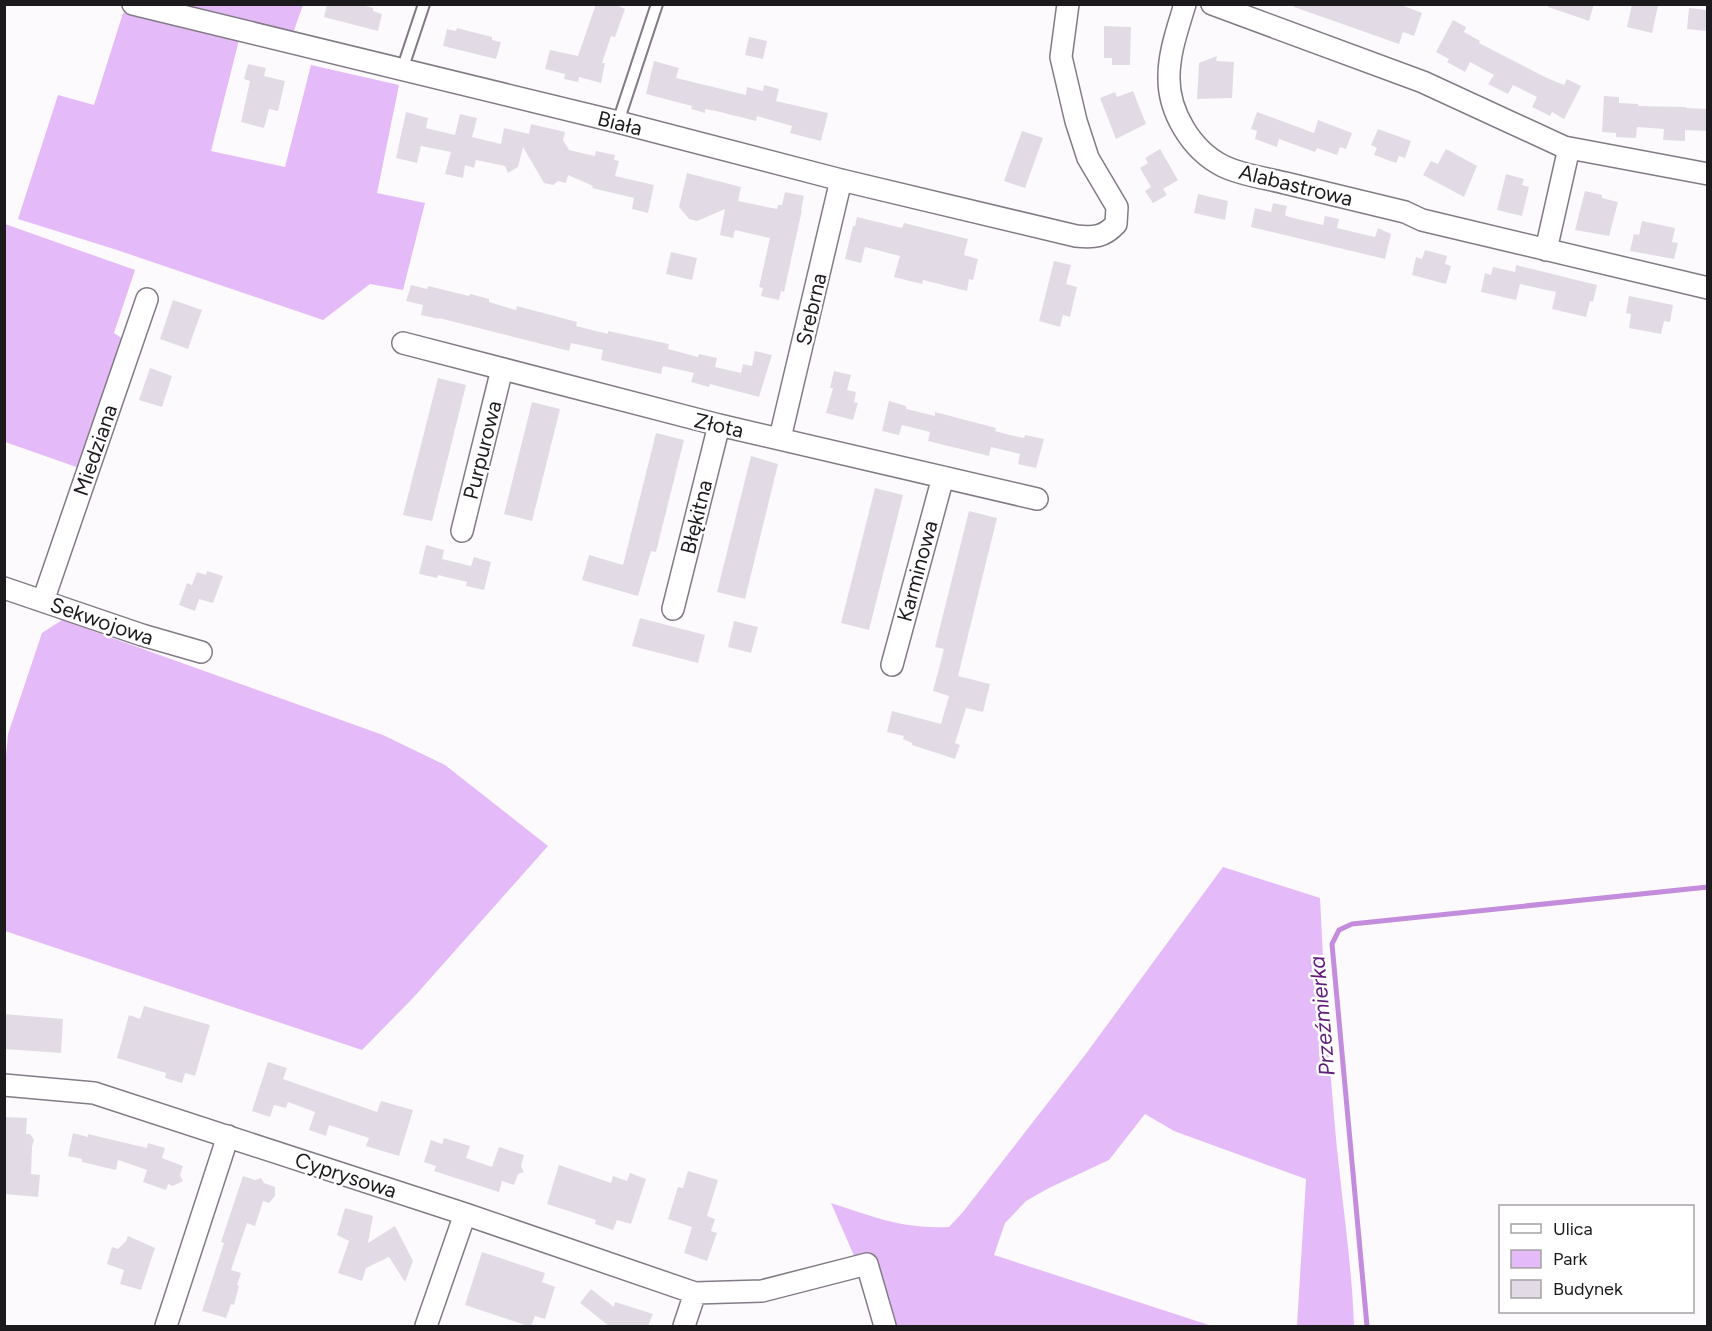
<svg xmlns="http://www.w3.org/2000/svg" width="1712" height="1331" viewBox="0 0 1712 1331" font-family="Figtree,sans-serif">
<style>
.green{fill:#e4bbf8}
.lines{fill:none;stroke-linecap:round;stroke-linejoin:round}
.stream{stroke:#c38cdd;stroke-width:5}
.building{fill:#e2dbe6}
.service-casing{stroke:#827b86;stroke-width:14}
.minor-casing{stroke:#827b86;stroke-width:24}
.service{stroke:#fff;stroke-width:10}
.minor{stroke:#fff;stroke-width:21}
.labels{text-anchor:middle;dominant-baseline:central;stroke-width:5;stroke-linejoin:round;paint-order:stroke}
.street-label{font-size:21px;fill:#1d1a1e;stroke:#fff}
.water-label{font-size:22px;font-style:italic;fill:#611c7c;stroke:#fff}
</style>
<rect width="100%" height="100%" fill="#fdfafe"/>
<path class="green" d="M171,5h132l-10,28z
M123,13l116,27 -28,111 74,16 26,-102 88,20 -22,108 48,10 -22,87 -33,-6 -47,36 -206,-70 -99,-31 40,-124 36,10z
M5,224l130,46 -21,63 9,6 -41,130 -77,-27z
M62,620l321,115 62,30 103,81 -135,152 -51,52 -357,-119 -1,-155 4,-42 34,-101z
M1223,867l97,31c4,83 9,167 17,251 6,59 15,118 17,177h-57l9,-147 -132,-48 -29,-17 -36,46 -60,28 -23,13 -21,22 -11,32 218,71h-319l-38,-68 -24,-55c43,14 71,26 118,24l14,-15 122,-157z"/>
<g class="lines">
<path class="stream" d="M1367,1326l-35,-382 7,-14 13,-6 356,-37"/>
</g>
<path class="building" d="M327,4h32l14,4v3l9,3 -4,17 -54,-14z
M596,4h18l11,5 -10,28 -4,-1 -9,27h3l-4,20 -22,-6 -1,5 -14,-3 1,-5 -20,-5 5,-19 28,6z
M1294,4h105l23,9 -8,23 -11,-4 -4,12 -105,-37z
M1548,4h46l-5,17 -41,-14z
M1632,4l26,2 -6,27 -25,-6z
M1689,8l18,2v21l-20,-2z
M1453,20l13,7 -2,5 16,9 -1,2 68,35 17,7 3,-6 14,7 -17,33 -12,-7 -2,4 -18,-9 5,-10 -24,-12 -5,9 -20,-10 6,-9 -24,-13 -5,10 -18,-10 2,-3 -13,-7z
M1104,26l27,1 -1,38h-18v-7h-8z
M457,28l35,9v3l9,2 -5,17 -53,-13 4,-17 9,2z
M749,37l18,4 -4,18 -18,-4z
M1217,56l-1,5 18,1 -2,36 -35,1 2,-36z
M654,61l25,7 -3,10 70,17 1,-8 16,4 1,-6 15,4 -3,12 52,12 -7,28 -31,-8 2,-7 -35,-10 -1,5 -40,-10 -11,-2v4l-14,-4 1,-3 -46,-12z
M248,64l18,4 -2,8 21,5 -7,30 -9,-2 -5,19 -23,-6 9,-41 -6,-2z
M1133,91l13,33 -30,15 -16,-41 15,-6 2,5z
M1604,96l15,1v6l19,1v2l48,1v1l21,1v22l-22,-1v11l-22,-1 1,-11 -27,-2 -1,11 -20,-1v-4l-14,-1z
M406,112l22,6 -2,10 29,7 5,-21 17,4 -5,19 29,7 3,-16 25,6 2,-10 34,8 -2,8 6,10 26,6 1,-5 19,4 -1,5 5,1 -4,15 39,9 -6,28 -16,-4 2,-11 -42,-10 1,-2 -25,-11 -2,8 -8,-2 -5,4 -9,-2 -21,-36 -5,20 -10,6 -3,-7 -29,-6 -2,8 -9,-3 -2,13 -18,-4 6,-22 -30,-6 -4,17 -21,-5z
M1257,112l57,21 4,-13 34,13 -6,16 -6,-2 -3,8 -20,-7 -2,4 -36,-13 -2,8 -22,-8 2,-8 -6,-2z
M1378,129l33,12 -6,17 -6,-2 -3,7 -22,-8 3,-7 -6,-3z
M1022,131l21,7 -18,50 -21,-7z
M1160,149l18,31 -15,9 4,6 -14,8 -8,-12 6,-4 -11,-19 8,-5 -3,-5z
M1446,149l31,17 -13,31 -41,-22 8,-14 7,3z
M687,173l54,14 -3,14 39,8 1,-4h4l3,-13 19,4 -3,14h1l-18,82 -3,-1 -2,9 -18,-4 2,-8 -4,-1 11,-49 -35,-8 -2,8 -13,-3 5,-26 -28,12 -8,-2 -10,-12z
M1506,174l18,5 -2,6 7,2 -7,29 -25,-6z
M1585,191l17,4v3l16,4 -9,34 -34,-6z
M1198,194l30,7 -3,19 -31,-7z
M1273,203l14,3 -2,9 4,2 34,8 2,-9 14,3 -2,9 38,9 3,-9 13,6 -6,25 -134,-32 4,-19 16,4z
M857,217l45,11 2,-5 64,16 -4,16 14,4 -5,21 -4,-1 -2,12 -44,-11 -1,4 -28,-7 6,-21 -35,-9 -4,16 -16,-4 8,-33h2z
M1642,221l33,7 -3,14 6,1 -4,16 -44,-8 4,-17 5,1z
M1425,250l22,6 -2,8 6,2 -5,18 -34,-9 4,-18 6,2z
M671,252l26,6 -5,22 -26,-6z
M1054,261l17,4 -5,19 11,3 -7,30 -7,-2 -3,12 -21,-6z
M1516,265l81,20 -4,17 -3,-1 -4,16 -34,-8 4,-17 -36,-8 -4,16 -35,-8 4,-19 6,2 2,-8 22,5z
M411,285l16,4 1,-3 41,10 1,-2 19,5v3l27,8 1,-4 60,16 -1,4 32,8v-3l61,13 -1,5 30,8 1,-3 18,4 -2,9 26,6 2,-9 9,2 3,-15 17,4 -13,42 -49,-13 -1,3 -18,-5 3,-9 -31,-7 -2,8 -60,-14 2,-10 -14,-3 -18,-4 -2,8 -130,-33v1l-18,-4 2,-10 -17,-4z
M1629,296l44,9 -3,17 -6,-1 -3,13 -32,-6 2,-14 -5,-1z
M173,300l29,10 -14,39 -28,-10z
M150,368l22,8 -10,31 -23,-7z
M834,371l17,4 -4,15 9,2 -2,10 4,1 -5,17 -27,-7 7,-25h-3z
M438,378l28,7 -34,136 -29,-6z
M889,401l17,5v3l13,3 16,4v-4l61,16 -1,3 15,4 14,3 1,-3 19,4 -8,29 -18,-4 2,-10 -29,-7 -2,9 -61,-15 2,-9 -28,-7 -3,10 -17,-4z
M532,402l28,7 -28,112 -28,-7z
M656,433l28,7 -28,112 -5,-1 -13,45 -56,-16 7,-25 34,10z
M751,456l27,8 -33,135 -28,-7z
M875,488l28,7 -34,135 -28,-7z
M969,511l28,7 -39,158 32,8 -7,28 -17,-4 -11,35 5,2 -5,14 -43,-14v-2l-9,-4 1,-3 -17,-4 5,-21 49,13 8,-28 -16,-5 11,-42 -9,-2z
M426,545l18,5 -2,9 29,7 3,-9 17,5 -7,28 -18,-4 1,-4 -29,-7 -1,3 -18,-4z
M207,571l16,5 -10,27 -14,-4 -4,12 -16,-6 8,-22 5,2 5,-13 9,3z
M640,618l65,17 -7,28 -66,-17z
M734,621l24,6 -7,26 -23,-6z
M144,1006l66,19 -15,51 -10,-3 -3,10 -17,-5 1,-5 -49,-15 12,-43 11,4z
M4,1014l59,5 -2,34 -57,-4z
M268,1062l19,6 -4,11 94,33 4,-11 32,9 -14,46 -33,-10 3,-8 -40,-13 -3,11 -17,-6 6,-18 -27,-10 -2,6 -12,-3 -4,12 -18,-6z
M4,1117l23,1 -1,16h4l4,6 -2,7 -1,27 9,1 -2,22 -34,-3z
M73,1133l15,4v-3l59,14 1,-5 17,5 -3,10 21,8 -3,9 3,6 -10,5 -5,-2 -2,6 -23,-8 4,-12 -29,-10 -2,10 -34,-8v-3l-14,-3z
M444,1138l26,8 -4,12 26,9 7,-20 25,8 -3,11 3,6 -6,2 -4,11 -12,-4 -3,11 -65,-21 2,-5 -12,-4 7,-22 11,4z
M559,1165l52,18 2,-7 14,5 3,-8 16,6 -15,45 -14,-4 -4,10 -18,-6 1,-4 -49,-16z
M688,1171l30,9 -11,36 8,3 -4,12 6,2 -10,28 -23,-8 8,-26 -24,-8 10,-32 5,1z
M243,1176l12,4 6,-2 3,5 11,4v9l-6,7 -6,-2 -8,25 -8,-3 -16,47 10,3 -4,12 2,1 -5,19 -3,-1 -5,14 -24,-7 22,-68 -3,-1z
M345,1208l28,8 -5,27 27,-17 18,35 -8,21 -16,-25 -23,11 -4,13 -24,-8 11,-32 -12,-6z
M128,1236l27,12 -14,42 -21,-6 4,-14 -17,-6 5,-17 6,2 8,-8z
M482,1252l63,21 -3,9 13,5 -10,32 -10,-3 -4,10h-3l-63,-21z
M591,1289l23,18 1,-5 38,12 -5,12h-39l-29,-23z"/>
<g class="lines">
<defs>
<path id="service" d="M402,70l22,-66
M618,122l39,-118"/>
<path id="minor" d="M133,4l485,118 223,58 235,56c18,2 28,1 40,-12l1,-17 -29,-49 -12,-37 -15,-64 7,-53
M1185,4c-7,24 -16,48 -16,72 -1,35 22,74 54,90 18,9 42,12 62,17 40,10 80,19 120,29l17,8 286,68
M1212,4l211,78 141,65 144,27
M1546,250l23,-102
M403,343l316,82 318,74
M780,438l61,-258
M462,531l40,-162
M4,588l138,47 59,17
M43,601l104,-302
M673,609l46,-184
M892,665l51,-188
M4,1085l90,8 371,121 230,79 67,-2 105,-27 18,62
M166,1326l62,-190
M426,1326l39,-112
M684,1326l11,-33"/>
</defs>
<use href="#service" class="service-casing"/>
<use href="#minor" class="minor-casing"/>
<use href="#service" class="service"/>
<use href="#minor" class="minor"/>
</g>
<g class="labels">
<g class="street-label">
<text transform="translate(620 123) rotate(14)">Biała</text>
<text transform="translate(1296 185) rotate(14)">Alabastrowa</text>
<text transform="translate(811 309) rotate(-77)">Srebrna</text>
<text transform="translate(719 425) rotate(13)">Złota</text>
<text transform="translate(95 450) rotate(-71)">Miedziana</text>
<text transform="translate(482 450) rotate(-76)">Purpurowa</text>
<text transform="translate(696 517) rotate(-76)">Błękitna</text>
<text transform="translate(917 571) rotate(-75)">Karminowa</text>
<text transform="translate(102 621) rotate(19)">Sekwojowa</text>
<text transform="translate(346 1175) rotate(18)">Cyprysowa</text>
</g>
<g class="water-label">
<text transform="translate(1322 1016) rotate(-95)">Przeźmierka</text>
</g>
</g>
<rect width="1712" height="1331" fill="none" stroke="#1d1a1e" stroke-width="12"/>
<rect x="1499" y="1205" width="195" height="108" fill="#ffffff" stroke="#a5a3a5" stroke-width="1.5"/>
<rect x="1511" y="1224" width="30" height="9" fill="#ffffff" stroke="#a5a3a5" stroke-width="1.5"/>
<text x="1553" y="1235" font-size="18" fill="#1d1a1e">Ulica</text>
<rect x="1511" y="1250" width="30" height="18" fill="#e4bbf8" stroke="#a5a3a5" stroke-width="1.5"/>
<text x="1553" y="1265" font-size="18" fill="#1d1a1e">Park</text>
<rect x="1511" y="1280" width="30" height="18" fill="#e2dbe6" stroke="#a5a3a5" stroke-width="1.5"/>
<text x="1553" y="1295" font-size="18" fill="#1d1a1e">Budynek</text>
</svg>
